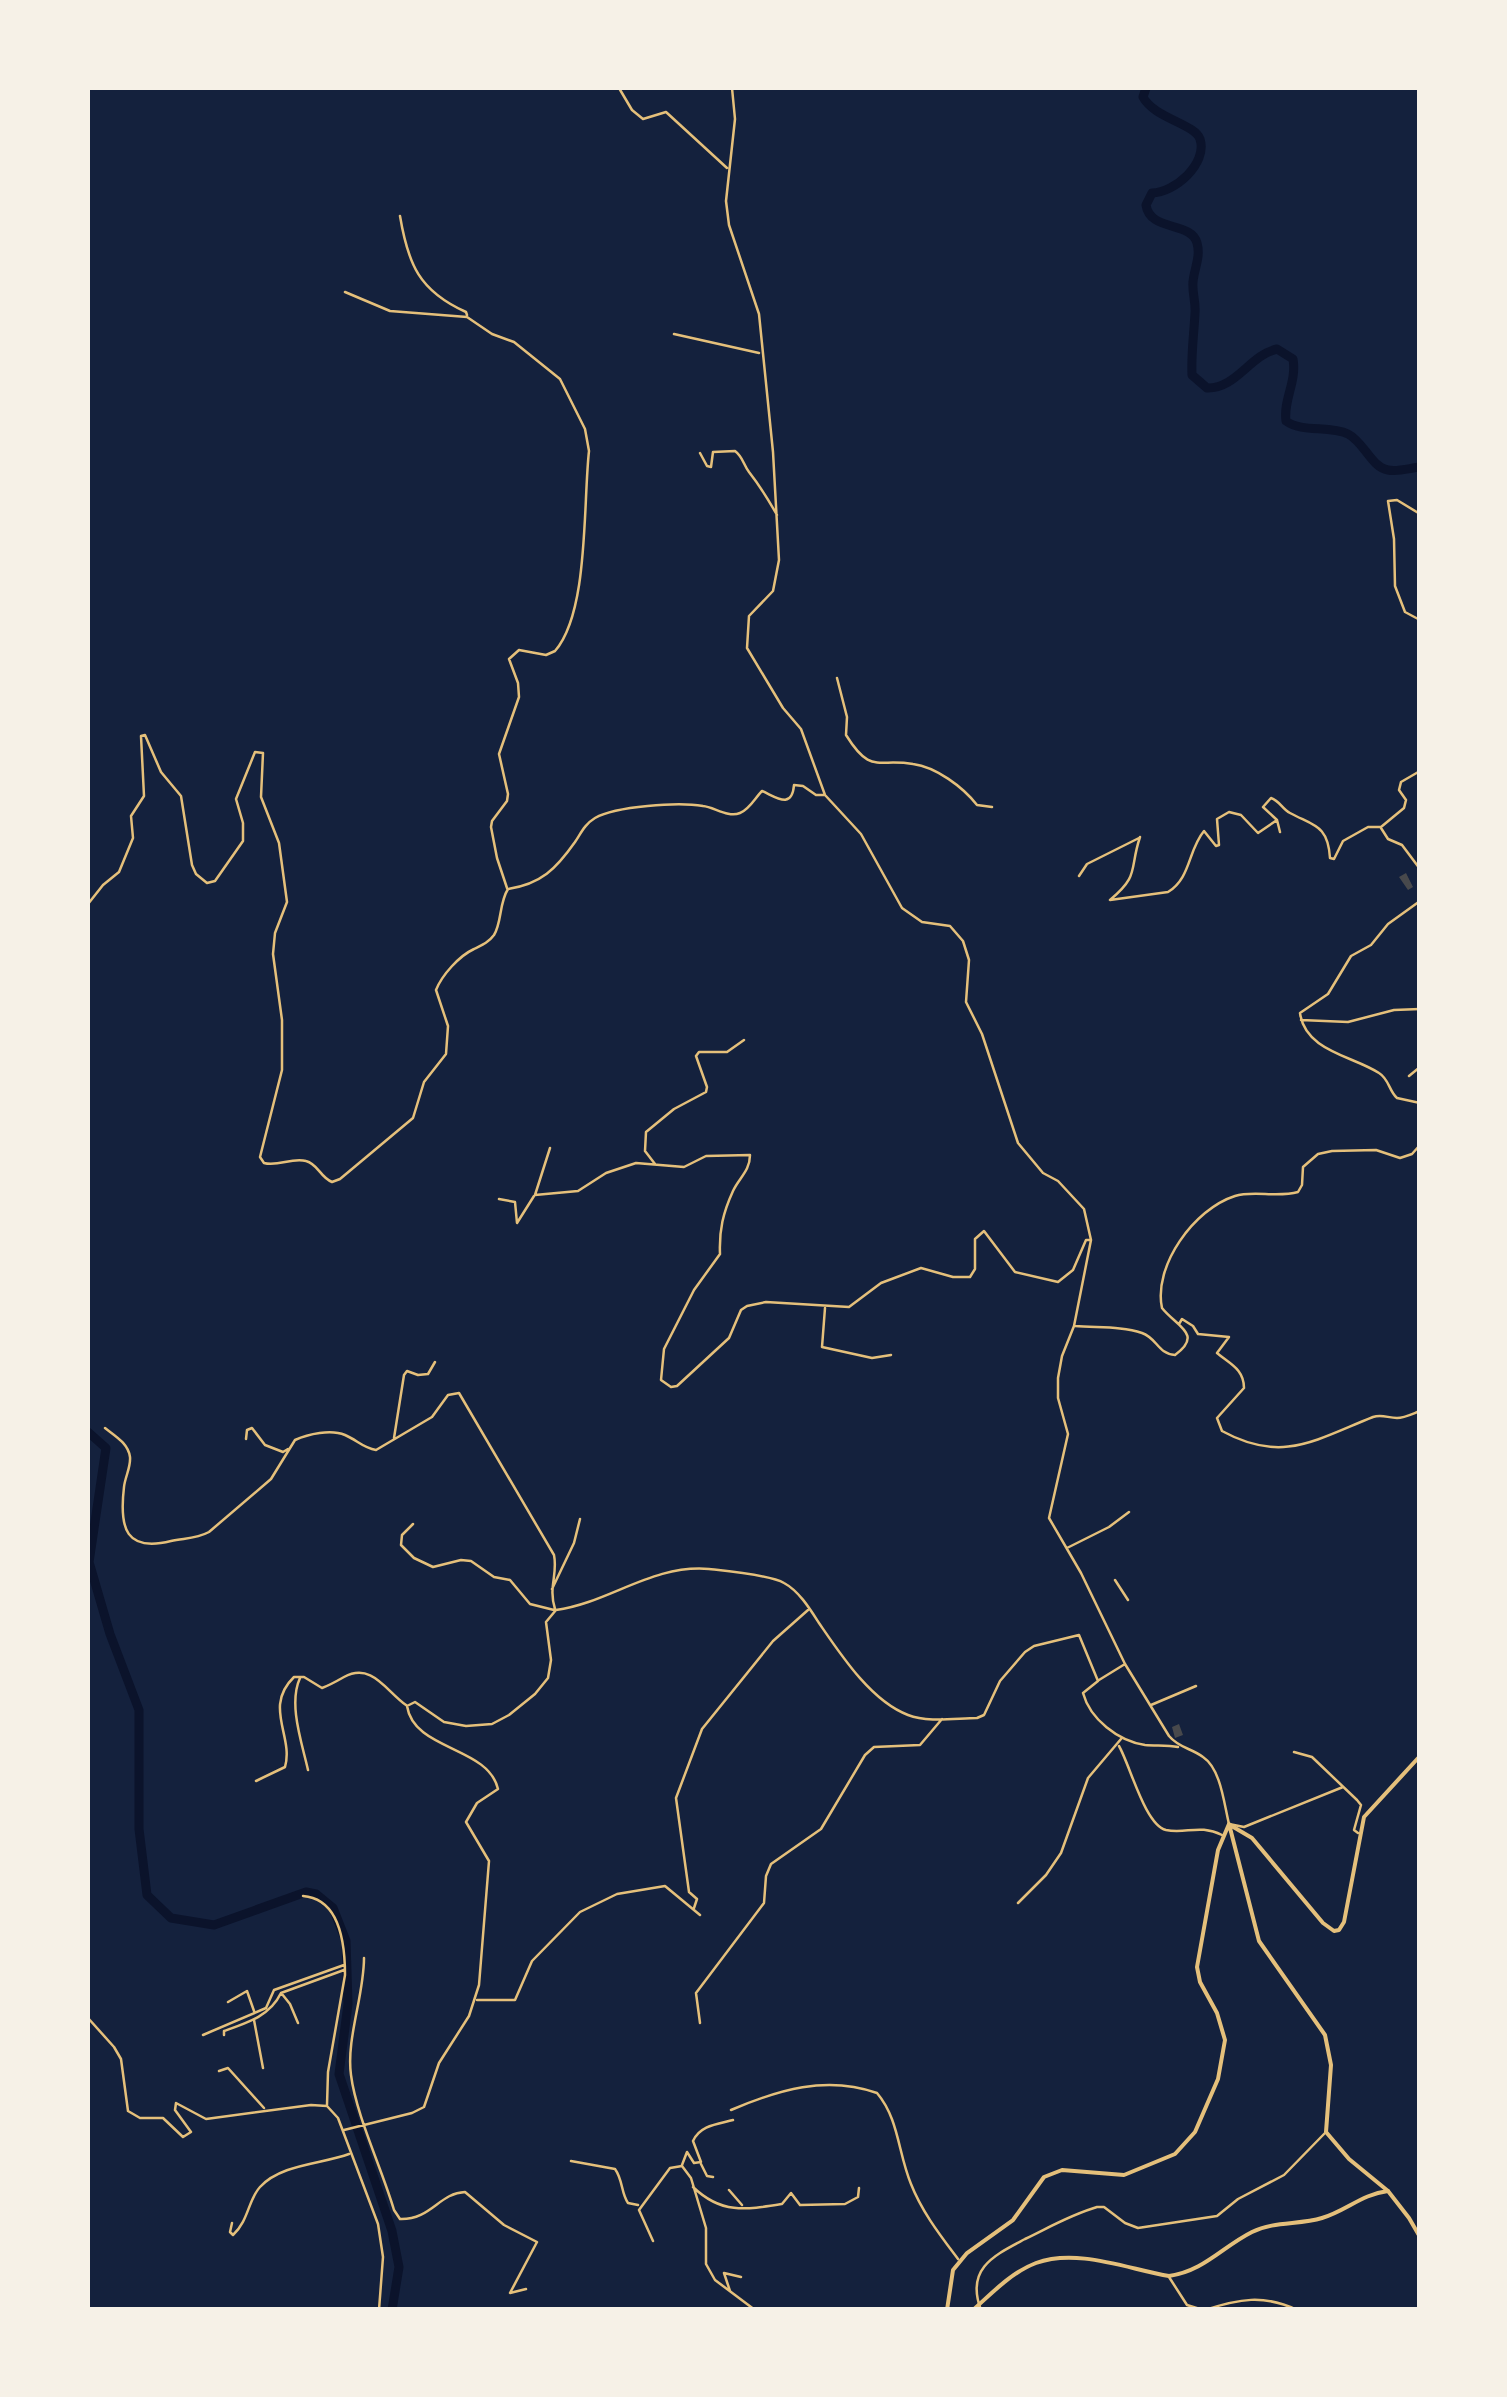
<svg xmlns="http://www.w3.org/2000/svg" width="1507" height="2397" viewBox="0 0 1507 2397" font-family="'Varela Round',sans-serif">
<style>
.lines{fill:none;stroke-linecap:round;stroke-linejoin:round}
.river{stroke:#0b132b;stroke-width:9}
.building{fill:#48494c}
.minor{stroke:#e5c07b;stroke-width:2.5}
.tertiary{stroke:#e5c07b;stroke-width:4}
.secondary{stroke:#e5c07b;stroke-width:4}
</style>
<rect width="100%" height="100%" fill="#14213d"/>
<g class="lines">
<path class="river" d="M1146,88l-3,9c11,21 52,27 57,42 8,25 -26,54 -48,54l-6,12c4,27 45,16 51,38 4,14 -3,26 -4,39 -1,10 3,21 2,31 -1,21 -4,40 -3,62l15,13c29,1 43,-33 70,-39l16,10c4,23 -10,41 -7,62 16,12 43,4 62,13 16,8 23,33 40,36 10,2 22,-2 32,-3
M88,1432l18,16 -17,114 21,72 29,76v119l8,66 24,23 43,7 92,-33 10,2 17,14 13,33 2,63 -9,70 53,157 7,36 -7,43"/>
</g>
<path class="building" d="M1406,873l7,14 -5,3 -9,-13z
M1179,1724l4,11 -8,3 -3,-11z"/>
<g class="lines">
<path class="minor" d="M619,88l13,22 11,9 23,-7 61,56
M732,88l3,31 -9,82 3,24 30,89 14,138 6,108 -6,31 -24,25 -2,32 36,60 18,21 24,66 36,39 41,74 20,14 28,4 13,15 6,19 -3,42 16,32 36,109 25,30 15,8 26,28 7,31 -17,86 -12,30 -4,22v20l10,36 -19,84 32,55 44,91 44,72c10,12 22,12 34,21 18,12 21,47 26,67l15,3 99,-40
M400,216c8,48 19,75 66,96l1,3
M345,292l45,19 77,6 25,17 22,8 46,37 25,50 4,22c-6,53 0,161 -34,200l-9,4 -27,-5 -10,9 9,24 1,14 -20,57 9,40 -1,7 -15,20 -1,6 6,31 10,30
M674,334l85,19
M700,453l7,13 4,1 2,-15 22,-1c8,6 8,13 14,21 11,14 19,27 28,43
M1420,514l-23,-14 -9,1 6,38 1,47 10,26 15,8
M837,678l10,39 -1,18c25,40 31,23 67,29 23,3 50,23 64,41l15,2
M1381,828l7,11 14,6 18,24
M1280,832l-3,-12 -14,-13 8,-9c9,3 11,11 19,15 24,13 38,12 40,45l4,1 9,-18 25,-14h13l23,-19 2,-8 -7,-10 2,-8 19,-11
M1140,837c-11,33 0,38 -30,63l58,-8c23,-14 20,-42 36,-61l12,15 3,-1 -2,-26 12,-7 12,3 17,18 19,-13
M1079,876l8,-12 52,-26
M1420,901l-32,23 -17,21 -20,11 -23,38 -28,19c5,38 53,43 79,60 10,6 10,18 18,25l23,5
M88,904l15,-19 16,-13 14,-34 -2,-22 13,-20 -3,-60 4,-1 16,37 20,24 11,69 4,9 11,9 8,-2 28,-40v-18l-7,-24 19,-47 8,1 -2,44 18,46 8,59 -12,31 -2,21 9,66v50l-22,87 4,6c14,4 28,-6 42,-2 12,3 14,16 26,21l8,-3 73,-61 11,-36 22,-28 2,-28 -12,-36c6,-15 23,-34 38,-41 8,-4 14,-6 20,-14 8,-13 5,-32 14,-46 33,-5 48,-20 67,-47 6,-9 10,-18 20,-24 21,-12 83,-16 108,-12 11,1 25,12 37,7 9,-3 15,-15 22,-22 14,6 30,19 32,-6l9,1 13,9h8
M1301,1020l47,2 46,-12 26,-1
M1409,1076l11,-9
M550,1148l-15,47 43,-4 28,-18 30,-10 48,4 22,-11 44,-1c0,16 -11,23 -17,36 -10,22 -14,39 -13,63l-26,36 -30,59 -3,31 10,7 6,-1 52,-48 12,-28 6,-4 19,-4 83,5 32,-24 40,-15 32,9h17l5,-8v-30l9,-8 31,41 43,10 15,-12 13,-30h5
M655,1164l-10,-13 1,-19 28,-23 32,-17 1,-5 -11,-31 3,-4h28l17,-12
M499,1199l16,3 2,21 17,-27
M825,1308l-3,39 50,11 19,-3
M1179,1324l3,-5 11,7 5,8 31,3 -12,16c13,11 27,16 27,35l-27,30 5,13c60,33 93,9 151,-14 9,-3 15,1 24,1 7,0 15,-4 23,-7
M1075,1326c22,2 47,0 67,7 15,5 16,21 33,22 29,-21 1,-29 -13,-47 -9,-42 32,-99 73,-112 18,-6 42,2 63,-4l4,-7 1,-18 15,-13 14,-3 44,-1 24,8 12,-4 8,-9
M105,1428c10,8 23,15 25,29 1,10 -5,20 -6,30 -5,42 2,65 47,54 13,-3 25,-2 38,-9l62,-53 24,-39c13,-6 36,-11 50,-5 12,5 18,13 31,15l56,-33 16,-22 11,-2 95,162c4,20 -6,32 1,54
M394,1438l10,-63 3,-4 11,4 10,-1 7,-12
M246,1439l1,-9 5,-2 13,17 18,7 5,-3
M413,1524l-11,11 -1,10 13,13 19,9 28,-7 10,1 23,16 16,3 20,24 24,6
M1067,1548l42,-21 20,-15
M1115,1580l13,20
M552,1589l22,-46 6,-24
M300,1678c-12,26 2,65 8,92
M1099,1680l26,-16
M1151,1705l45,-19
M1119,1746c11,19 26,79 47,84 20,4 34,-6 56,5
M1294,1752l18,5 45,43 4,5 -7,25 4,3
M256,1781l29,-14c9,-31 -22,-60 9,-90h10l18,11c8,-3 15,-7 22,-11 28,-15 42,14 62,28
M303,1896c38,3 42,49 42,79l-17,97 -1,33
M1018,1903l28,-28 15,-22 27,-75 33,-39
M694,1908l3,-9 -8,-7 -13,-94 26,-69 71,-88 35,-31
M364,1958c0,38 -18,81 -13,117 5,40 31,94 43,135l6,9c31,1 39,-26 65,-27l39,33 33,17 -27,51 16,-4
M282,1994l8,10 8,19
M477,2000h38l17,-39 48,-49 37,-18 48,-8 35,29
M228,2002l19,-11 7,20
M88,2018l26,29 7,12 7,52 12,7h23l20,19 8,-5 -16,-22 1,-7 30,16 105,-14 16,1 11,12 40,106 5,33 -4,53
M254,2020l9,48
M700,2023l-4,-30 68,-90 2,-27 5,-12 50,-35 44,-74 9,-8 46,-2 22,-26
M203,2035l63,-27 8,-18 70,-25
M224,2035v-4c23,-8 46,-15 57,-38l63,-23
M219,2071l9,-3 36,40
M731,2110c47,-20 95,-35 146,-17 22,26 21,60 34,91 11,28 29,51 47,75
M344,2130l68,-17 12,-6 15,-44 30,-47 10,-31 10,-124 -23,-39 11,-19 21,-14c-10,-43 -84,-38 -91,-83l8,-4 29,20 22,4 26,-2 17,-9 26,-21 13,-16 3,-18 -5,-38 10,-12c53,-7 96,-46 153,-41 18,2 61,6 75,14 15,8 26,26 35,40 22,32 52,78 89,92 20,8 49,3 69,3l7,-3 16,-34 25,-29 9,-6 45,-11 19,46 -15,12c7,26 35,48 62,52 11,1 22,0 33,2
M571,2161l44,8c8,11 6,24 13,34l10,2
M701,2164l6,12 6,1
M682,2165l5,-13 7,11 7,-1 -8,-21c7,-16 25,-17 40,-21
M693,2187c28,27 52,23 89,17l9,-11 9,12 45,-1 13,-7 1,-9
M729,2190l13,15
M232,2223l-2,9 3,3c16,-15 15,-35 27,-48 21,-23 62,-23 89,-33
M653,2241l-14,-31 31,-42 12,-2 9,12 15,50v36l9,16 40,30
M1169,2277l18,28 16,5
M730,2291l-6,-18 17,4
M981,2310c-16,-42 14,-55 44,-71 25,-12 45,-24 72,-32h7l21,16 13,5 79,-12 21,-17 46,-24 41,-42
M1205,2310c33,-11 59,-16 92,0"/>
<path class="tertiary" d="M1229,1824l30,117 66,94 6,30 -5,67 23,27 39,32
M1230,1825l22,13 71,85 11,8 5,-1 5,-8 20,-105 56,-61
M947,2310l6,-40 14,-17 46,-33 31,-43 18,-7 62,5 51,-21 20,-22 23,-53 7,-39 -8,-27 -17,-31 -3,-15 21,-117 11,-26"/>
<path class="secondary" d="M973,2310c19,-17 39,-38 63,-47 41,-15 92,6 133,13 35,-5 53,-29 83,-44 22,-11 47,-7 70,-14 24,-7 40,-24 66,-27l21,27 11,19"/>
</g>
<rect width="1507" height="2397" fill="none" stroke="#f6f1e7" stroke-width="180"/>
</svg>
